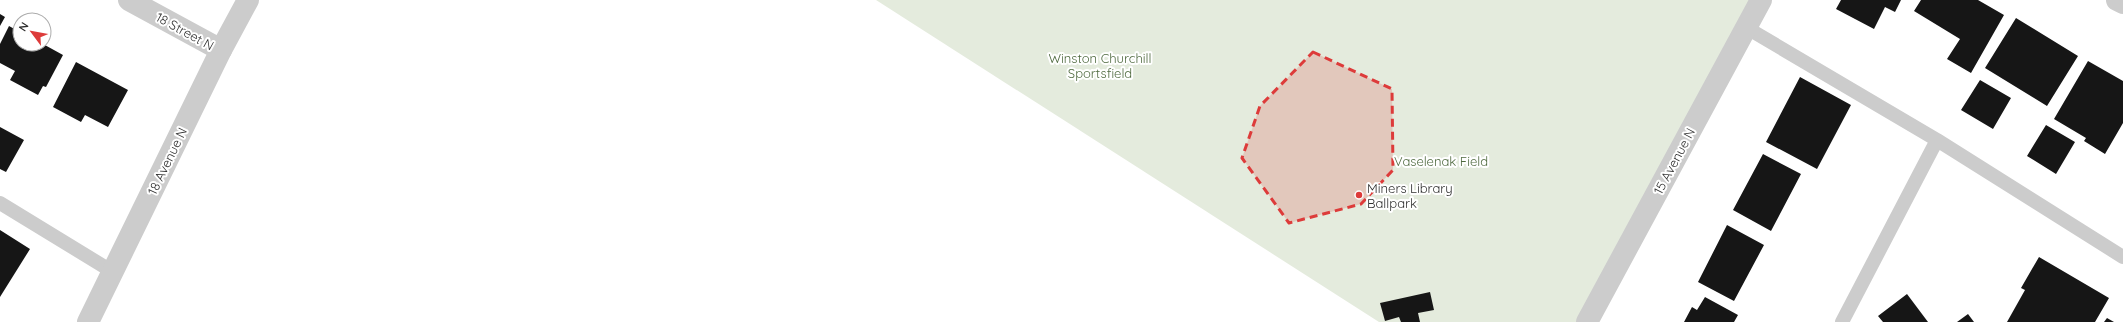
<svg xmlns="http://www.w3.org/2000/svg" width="2123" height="322" viewBox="0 0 2123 322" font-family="Quicksand,sans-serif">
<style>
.green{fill:#e4ebdd}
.building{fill:#161616}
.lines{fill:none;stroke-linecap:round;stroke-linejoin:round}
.service{stroke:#ccc;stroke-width:14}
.minor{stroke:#ccc;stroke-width:22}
.tertiary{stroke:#ccc;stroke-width:22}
.marked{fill:#dd3b3a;fill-opacity:0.2;stroke:#dd3b3a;stroke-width:3;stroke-dasharray:8 5;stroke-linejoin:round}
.poi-dot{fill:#dd3b3a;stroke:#fff;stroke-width:1.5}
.labels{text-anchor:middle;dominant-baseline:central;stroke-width:4;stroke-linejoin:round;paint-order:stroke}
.street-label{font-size:13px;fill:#2f2f2f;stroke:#fff}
.park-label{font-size:13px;fill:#4e693e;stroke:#fff}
.poi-label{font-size:13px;fill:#2f2f2f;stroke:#fff;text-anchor:start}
</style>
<rect width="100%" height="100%" fill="#fff"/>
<path class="green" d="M876,0h885l-174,322h-208z"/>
<path class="building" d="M1841,0h60l-6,12 -10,-5 -11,22 -38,-20z
M1921,0h57l26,15 -33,58 -24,-14 13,-20 -46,-28z
M0,14l5,3 -5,9z
M2016,18l62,38 -31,50 -62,-38z
M9,26l11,6v12h23l20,11 -17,32 -3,-1 -5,9 -28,-15 5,-9 -15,-8v-19z
M2088,61l35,20v42l-18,31 -21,-13 2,-3 -32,-19z
M76,62l52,28 -20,37 -23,-12 -4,7 -28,-15z
M1800,77l51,28 -34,64 -51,-27z
M1980,80l31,18 -18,31 -32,-19z
M2046,125l29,17 -19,32 -29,-18z
M0,127l24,13 -18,32 -6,-3z
M1763,154l38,20 -30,57 -38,-21z
M1727,225l37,20 -30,56 -36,-19z
M0,230l30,19 -30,48z
M2039,257l70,41 -14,24h-88l18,-32 -4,-2z
M1430,292l4,18 -16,3 2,9h-19l-2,-5 -14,4 -5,-18z
M1907,294l21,28h-45l-5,-6z
M1705,297l33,18 -4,7h-50l8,-15 5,3z
M1968,314l6,8h-17z
M2107,318l7,4h-10z"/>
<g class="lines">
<path class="service" d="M1747,28l190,112 186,117
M0,203l113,69
M1842,322l95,-182"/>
<path class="minor" d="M129,0l92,50
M2117,0l6,3
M1587,322l174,-322"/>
<path class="tertiary" d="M88,322l133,-272 27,-50"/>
</g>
<path class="marked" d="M1313,52l79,37 1,81 -32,34 -72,19 -47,-65 18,-52z"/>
<circle class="poi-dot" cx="1359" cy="195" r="4"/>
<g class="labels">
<g class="street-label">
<text transform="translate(185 31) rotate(29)">18 Street N</text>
<text transform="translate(167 161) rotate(-64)">18 Avenue N</text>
<text transform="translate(1674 161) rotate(-62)">15 Avenue N</text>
</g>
<g class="park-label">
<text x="1100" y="58">Winston Churchill<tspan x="1100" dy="15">Sportsfield</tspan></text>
<text x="1441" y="161">Vaselenak Field</text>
</g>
<g class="poi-label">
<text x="1367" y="188">Miners Library<tspan x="1367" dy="15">Ballpark</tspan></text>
</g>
</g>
<g transform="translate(32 32) rotate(302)"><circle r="19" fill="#ffffff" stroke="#acacac"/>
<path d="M0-3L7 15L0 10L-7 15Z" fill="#dd3b3a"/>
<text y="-6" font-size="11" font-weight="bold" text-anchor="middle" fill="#2f2f2f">N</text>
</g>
</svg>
